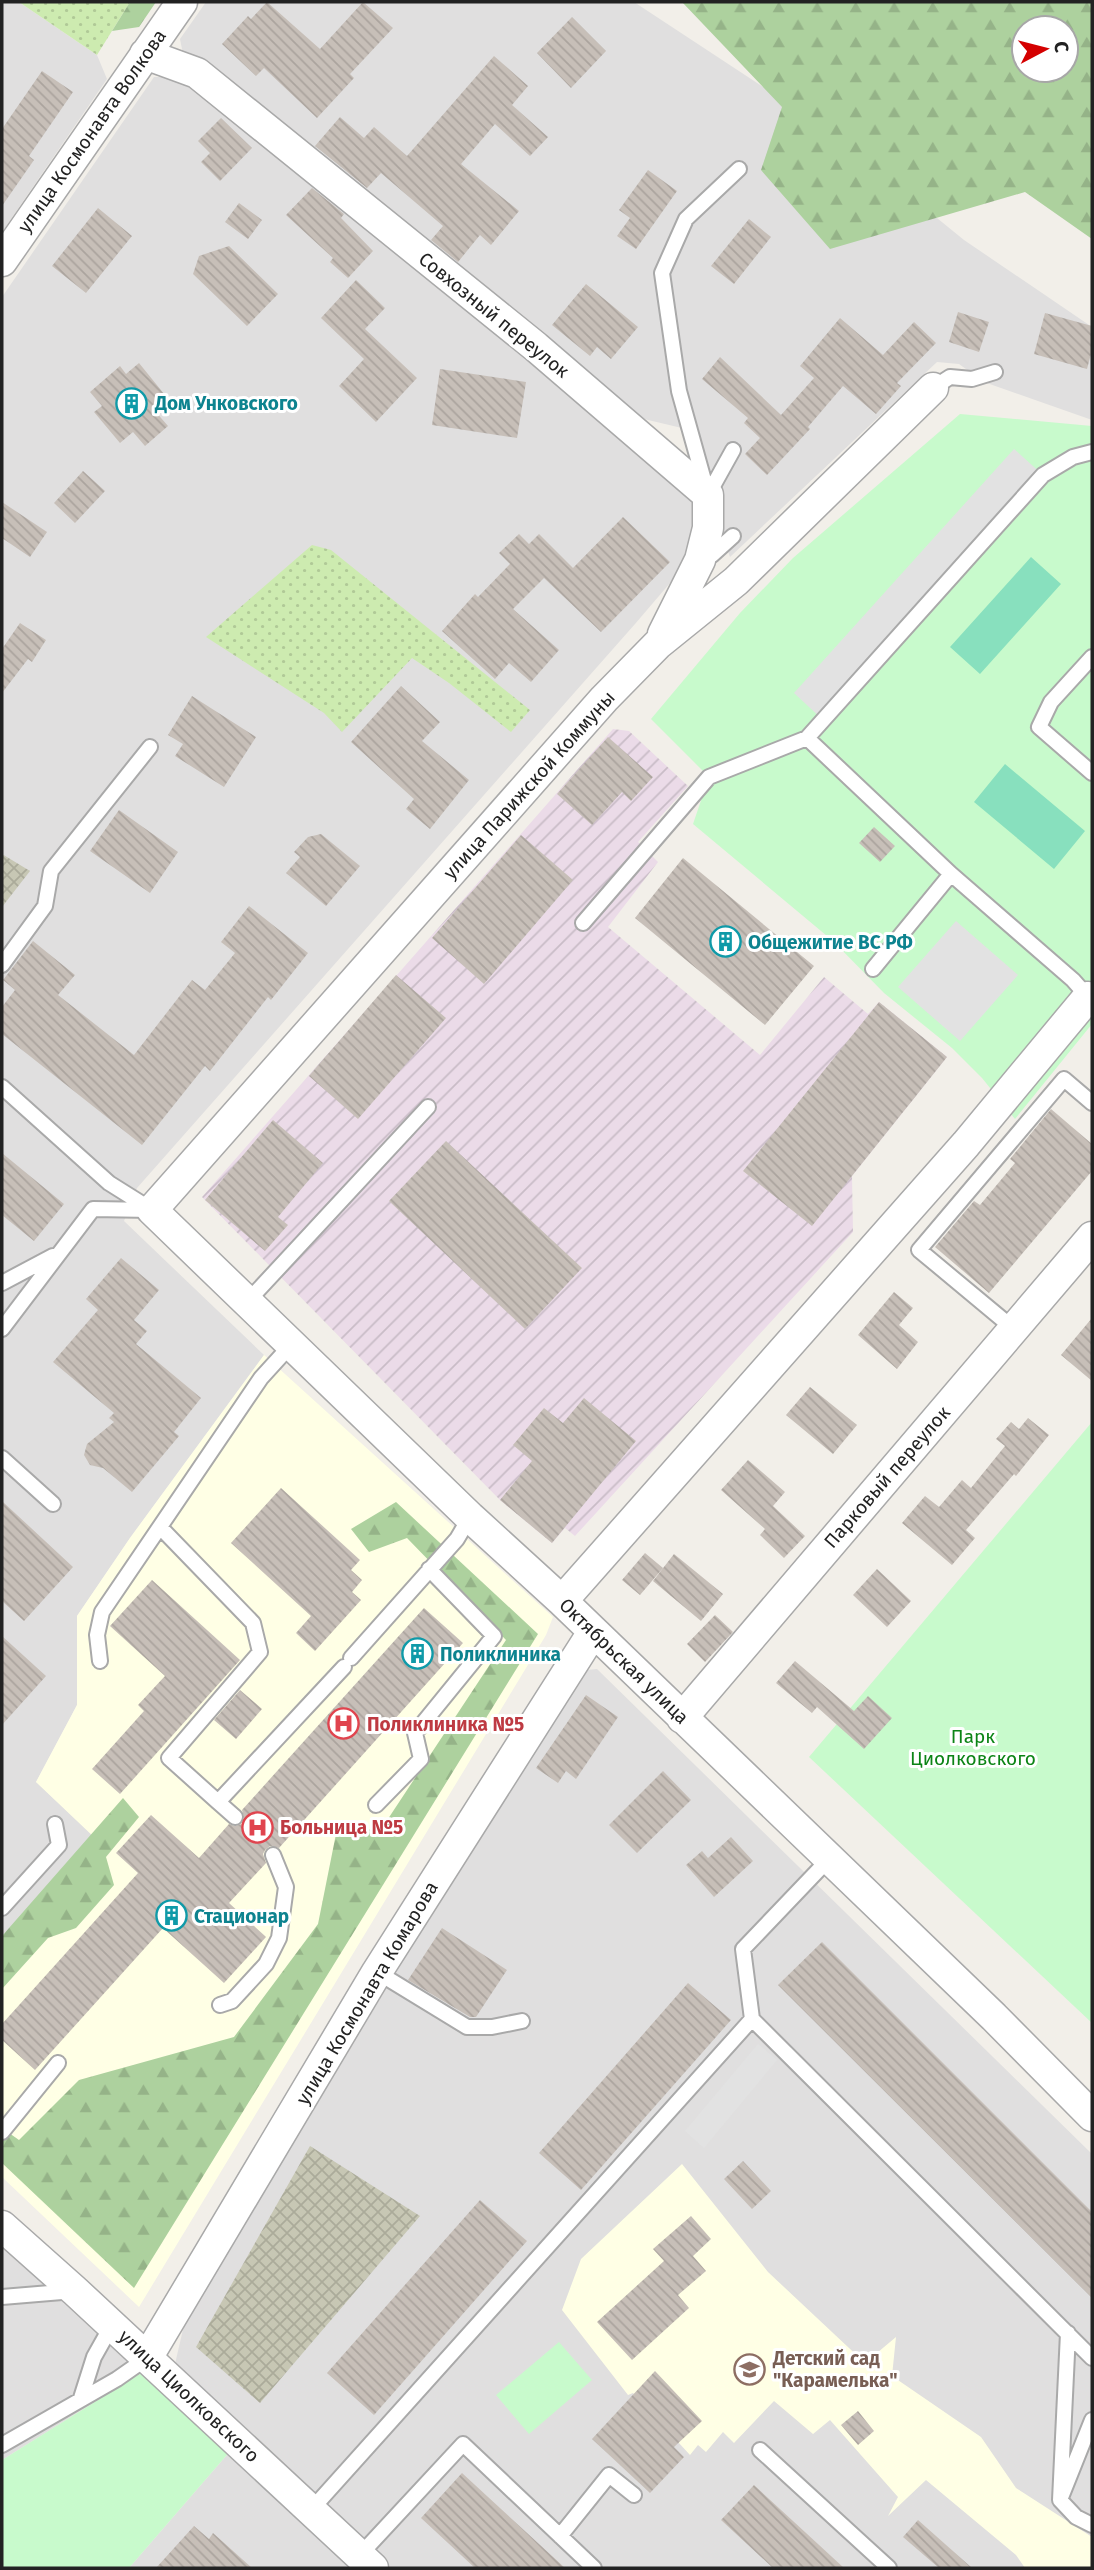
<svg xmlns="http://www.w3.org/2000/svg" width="1094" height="2570" viewBox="0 0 1094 2570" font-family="'Fira Sans',sans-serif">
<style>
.residential{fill:#e0dfdf}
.industrial{fill:url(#industrial-furrows)}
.education{fill:#ffffe5}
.construction{fill:url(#construction-cross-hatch)}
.grass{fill:url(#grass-dots)}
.forest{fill:url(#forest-firs);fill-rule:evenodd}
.park{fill:#c8facc}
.pitch{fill:#88e0be}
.parking{fill:#e2e2e2}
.building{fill:url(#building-back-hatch)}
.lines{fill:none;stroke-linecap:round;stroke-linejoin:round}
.service-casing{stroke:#a9a9a9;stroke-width:18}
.minor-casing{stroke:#a9a9a9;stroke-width:33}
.service{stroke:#fff;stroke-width:14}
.minor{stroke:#fff;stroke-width:30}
.labels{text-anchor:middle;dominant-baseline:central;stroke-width:6;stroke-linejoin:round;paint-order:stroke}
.street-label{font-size:19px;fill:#222;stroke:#fff}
.culture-label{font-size:19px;font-weight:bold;fill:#0d838f;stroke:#fff;text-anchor:start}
.health-label{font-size:19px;font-weight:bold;fill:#be3a42;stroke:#fff;text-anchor:start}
.park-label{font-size:19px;fill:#0c8416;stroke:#fff}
.education-label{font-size:19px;font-weight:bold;fill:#785e54;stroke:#fff;text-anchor:start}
</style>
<defs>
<pattern id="industrial-furrows" width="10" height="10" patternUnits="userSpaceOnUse" patternTransform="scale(1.75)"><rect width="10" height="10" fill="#ebdbe8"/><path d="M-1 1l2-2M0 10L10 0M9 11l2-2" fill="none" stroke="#c9bcc7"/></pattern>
<pattern id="construction-cross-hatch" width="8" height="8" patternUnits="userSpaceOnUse" patternTransform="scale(1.75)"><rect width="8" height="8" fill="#c7c7b4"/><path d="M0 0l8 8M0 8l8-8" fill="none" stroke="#abab9a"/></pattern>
<pattern id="grass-dots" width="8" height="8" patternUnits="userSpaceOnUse" patternTransform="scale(1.75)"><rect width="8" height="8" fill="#cdebb0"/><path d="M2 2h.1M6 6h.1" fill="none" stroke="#b0c997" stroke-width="1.8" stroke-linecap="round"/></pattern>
<pattern id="forest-firs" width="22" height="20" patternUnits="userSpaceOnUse" patternTransform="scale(1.75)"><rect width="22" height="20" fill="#add19e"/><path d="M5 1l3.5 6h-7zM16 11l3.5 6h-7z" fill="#95b388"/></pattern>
<pattern id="building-back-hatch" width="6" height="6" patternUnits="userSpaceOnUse" patternTransform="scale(1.75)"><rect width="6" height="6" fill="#c7bfb8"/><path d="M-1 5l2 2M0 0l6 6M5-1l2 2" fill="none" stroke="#aba49e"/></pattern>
</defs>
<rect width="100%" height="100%" fill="#f2efe9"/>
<path class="residential" d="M2,2h17l78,53 10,24 -105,153z
M206,2h428l196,129 134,109 128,87v93l-108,-38 -25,-18 -22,-2 -207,195 -44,-128 -42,-10 -97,-79 -363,-281 -4,-20z
M154,77h35l217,185 224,180 56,49 17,32 -9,32 -59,69 -498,564 -13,33 140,134 -134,183 -53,78v89l-41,77 61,57 -95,112v-1654z
M597,1669l495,485v414h-701l-216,-204 9,-39 393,-654z
M2,2238l144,132 -144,90z
M232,2449l128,119h-231z"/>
<path class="industrial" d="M613,729l16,2 59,55 -50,56 20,20 -50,65 152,128 64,-78 44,37 11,-12 68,55 -95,119 1,56 -278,304 -10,-8 -13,15 -52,-43 -298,-303z"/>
<path class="education" d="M264,1355l289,262 -7,18 -407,672 -137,-130v-229l95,-108 -61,-58 41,-77v-89l53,-78z
M682,2164l86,108 97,91 31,-26 -4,39 89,61 35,51 76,49v31h-67l-9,-13 -90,-75 -38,36 10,-19 -68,-77 -17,14 -39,-33 -40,42 -11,-11 -17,20 -8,-7 -8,10 -57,-62 -5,2 -66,-85 19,-51z"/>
<path class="construction" d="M2,854l28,17 -28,36z
M310,2146l110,70 -160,187 -64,-56z"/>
<path class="grass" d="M19,2h111l-33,53z
M312,545l19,5 199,160 -19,22 -62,-49 -37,-25 -70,74 -18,-19 -118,-76z"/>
<path class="forest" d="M130,2h26l-17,25 -27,4z
M682,2h410v237l-67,-47 -195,57 -69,-79 21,-63zM1024,28h42v42h-42z
M396,1502l142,132 -404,654 -132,-125v-35l17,12 60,-60 155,-43 84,-113 18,-90 46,-6 124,-188 -99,-102 -38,14 -18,-23z
M123,1798l16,19 -33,40 8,28 -38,43 -28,10 -46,51v-53z"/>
<path class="park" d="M960,414l132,12v598l-77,95 -33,-41 -30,-30 -68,-55 -51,-52 -140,-117 16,-47 -58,-58 89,-106 53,-55z
M1092,1422v601l-283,-266z
M559,2342l33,38 -63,54 -33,-39z
M146,2370l86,79 -103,119h-127v-108z"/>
<path class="pitch" d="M1031,557l30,27 -81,90 -30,-27z
M1005,764l80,67 -31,38 -80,-67z"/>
<path class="parking" d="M1014,449l29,26 -220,245 -29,-27z
M956,921l62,54 -58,66 -62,-54z
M758,2044l19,16 -73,88 -19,-17z"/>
<path class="building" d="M267,2l53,47 43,-47 30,26 -43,46 4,4 -37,40 -53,-50 -8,8 -34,-32 26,-28 3,3z
M572,17l34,34 -35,37 -34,-35z
M494,56l34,30 -16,19 36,32 -18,19 -35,-32 -34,40 58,47 -28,34 -11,-10 -22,27 -27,-22 12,-14 -62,-53 -14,15 -52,-42 25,-29 24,21 10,-11 33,29z
M42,71l31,21 -44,64 5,4 -32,46v-77z
M221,118l31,30 -32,33 -19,-19 9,-9 -12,-12z
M648,170l29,21 -41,58 -19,-13 13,-18 -11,-8z
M312,188l32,26 -3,4 32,33 -25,27 -18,-16 3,-4 -47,-43z
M239,203l23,17 -14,19 -23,-17z
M98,208l34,28 -46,57 -34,-27z
M749,219l22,18 -37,47 -23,-18z
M229,246l49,48 -31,32 -54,-52 6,-18z
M356,280l29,28 -20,21 52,49 -41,44 -37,-36 25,-27 -43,-41z
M586,284l52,43 -27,32 -14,-12 -7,9 -38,-31z
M958,312l31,10 -10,30 -30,-10z
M1045,313l47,13v24l-5,19 -53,-15z
M840,318l43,37 31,-33 22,21 -39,40 4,3 -25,28 -33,-28 -35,41 2,2 -43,46 -22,-21 15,-16 -16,-15 4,-5 -46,-39 18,-22 61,58 33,-37 -14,-12z
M139,363l30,37 -14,11 13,15 -23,20 -12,-14 -13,11 -26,-31 8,-6 -12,-14 30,-26 6,8z
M440,369l86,13 -9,56 -85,-13z
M83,471l22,20 -30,32 -21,-20z
M2,502l45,30 -17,25 -28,-19z
M623,517l47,45 -69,70 -57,-54 -31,31 46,41 -28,32 -22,-19 -14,16 -53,-48 33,-37 3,3 32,-33 -11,-11 20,-19 10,10 10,-10 34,34z
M20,623l26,17 -14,22 -4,-3 -26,34v-44z
M401,686l39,36 -18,19 47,39 -39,49 -24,-20 8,-10 -63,-57z
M192,696l64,41 -32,50 -49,-31 8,-12 -15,-9z
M608,737l45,40 -22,24 -9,-9 -30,33 -35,-31z
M119,810l59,42 -28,41 -60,-42z
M874,827l21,19 -15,16 -21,-19z
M321,834l39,32 -34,40 -40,-33 14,-16 -6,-5 14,-15z
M521,835l52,45 -89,104 -52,-46z
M683,858l131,108 -49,59 -130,-107z
M249,906l59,47 -37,47 -3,-3 -58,74 -5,-5 -63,79 -140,-111v-27l13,-17 -12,-10 30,-39 42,34 -17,20 76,60 58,-75 13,10 30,-37 -14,-11z
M396,975l50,43 -88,101 -49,-43z
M879,1002l68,55 -135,169 -69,-55z
M1051,1109l41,35v27l-103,122 -54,-46 39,-46 6,4 35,-42 -5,-4z
M273,1120l50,43 -45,54 10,8 -23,26 -60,-51z
M446,1141l136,127 -57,61 -136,-128z
M2,1153l62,51 -30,37 -32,-26z
M121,1258l38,32 -25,30 13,11 -11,13 65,54 -27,34 5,4 -47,56 -29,-24 -13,-3 -6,-10 3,-11 27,-22 -5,-4 5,-5 -61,-51 45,-52 -12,-11z
M894,1292l19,16 -14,17 19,17 -21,27 -39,-34z
M1092,1318v63l-31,-26z
M810,1387l47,38 -24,29 -47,-39z
M584,1398l52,43 -84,102 -52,-43 32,-39 -19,-16 31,-37 19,15z
M1028,1418l21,17 -33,41 -2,-2 -48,56 9,8 -23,27 -50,-42 23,-27 14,11 23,-27 9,8 34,-42 -9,-7 15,-17 8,7z
M748,1460l37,32 -12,14 32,30 -21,22 -24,-23 5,-6 -44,-39z
M281,1488l79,72 -9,10 11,10 -10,12 9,8 -46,51 -19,-18 15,-17 -80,-73z
M2,1501l71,66 -49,54 -22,-20z
M645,1553l18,15 -23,27 -18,-15z
M674,1554l49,40 -22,27 -48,-40z
M877,1569l34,32 -24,26 -34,-32z
M152,1580l88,80 -120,134 -28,-25 52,-58 -6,-6 27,-29 -55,-50z
M424,1608l39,35 -184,205 -9,-2 -5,4 -2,4 3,9 -37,40 37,34 -42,46 -61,-55 -128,142 -33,-30v-16l136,-151 -22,-20 35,-38 48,43 30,-34 5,2 8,-2 2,-6 -2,-8z
M715,1615l18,17 -28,30 -18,-18z
M2,1636l44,40 -44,49z
M795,1661l59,50 14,-15 24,22 -28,31 -47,-42 -5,6 -36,-30z
M240,1690l22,19 -26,30 -22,-19z
M586,1695l32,22 -42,62 -10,-8 -8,12 -22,-15z
M663,1771l28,29 -54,53 -28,-28z
M731,1837l22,24 -39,36 -28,-32 16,-14 6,7z
M442,1928l65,42 -31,47h-6l-62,-37z
M822,1942l270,270v86l-314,-313z
M688,1983l43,37 -150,170 -42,-37z
M743,2161l28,30 -19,18 -28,-30z
M480,2200l47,41 -153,174 -47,-42z
M691,2216l20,23 -18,17 13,15 -28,24 11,13 -57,52 -35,-38 67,-61 -11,-12z
M655,2371l47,50 -28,26 10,10 -34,36 -58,-54z
M858,2411l16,20 -16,14 -17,-20z
M462,2473l103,95h-90l-54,-50z
M754,2485l90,83h-71l-52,-48z
M918,2520l54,48h-33l-36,-31z
M194,2526l15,13 4,-6 39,35h-96z"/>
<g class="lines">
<defs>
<path id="service" d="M933,388l17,-11 22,2 23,-7
M733,450l-25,45 -29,-104 -17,-118 24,-54 53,-50
M701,559l11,-4 21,-19
M1092,657l-41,45 -12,25 53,46
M807,738l236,-263 30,-18 19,-5
M583,923l126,-146 98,-39 144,136
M2,965l43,-59 6,-35 99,-124
M873,969l78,-95 122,106 15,17 1,-2
M2,1087l107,96 43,27
M2,1283l51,-27
M248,1301l180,-194
M2,1329l91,-120 59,1
M1014,1329l-95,-79 145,-171 28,24
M2,1458l51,46
M160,1527l93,96 7,29 -91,106 49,44
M351,1658l106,-119 13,-22
M100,1661l-3,-26 5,-23 159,-234 30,-33
M376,1805l45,-46 -6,-26 79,-97 -65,-67
M235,1817l-17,-15 126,-135
M2,1908l57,-63 -4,-21
M377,1972l90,55h25l30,-6
M220,2005l12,-4 34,-37 13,-26 7,-51 -13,-32
M752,2019l340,339
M2,2132l56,-69
M2,2297l72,-6
M1068,2333l-8,167 32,-80
M81,2398l13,-41 18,-32
M2,2445l115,-66 30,-21
M760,2450l129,118
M1060,2500l16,17 16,8
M311,2510l441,-491 -9,-70 85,-89
M560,2536l49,-61 25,20
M359,2556l104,-112 131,124"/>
<path id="minor" d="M145,54l52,19 339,274 172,148v33l-8,32 -37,74
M2,261l180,-259
M933,388l-197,193 -78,63 -54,55 -452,511 318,307 92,84 432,416 98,99
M562,1601l404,-457 122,-147
M682,1718l410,-481
M2,2226l73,65 298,277
M147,2358l230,-386 216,-340"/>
</defs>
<use href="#service" class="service-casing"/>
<use href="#minor" class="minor-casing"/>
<use href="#service" class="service"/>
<use href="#minor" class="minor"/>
</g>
<defs>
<symbol id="building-ring" viewBox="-11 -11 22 22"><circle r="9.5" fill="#fff" stroke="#0f9aa8" stroke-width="1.5"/><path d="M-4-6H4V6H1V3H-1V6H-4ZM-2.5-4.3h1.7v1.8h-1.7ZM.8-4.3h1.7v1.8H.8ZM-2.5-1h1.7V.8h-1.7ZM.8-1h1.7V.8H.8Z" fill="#0f9aa8"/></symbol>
<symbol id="hospital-ring" viewBox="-11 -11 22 22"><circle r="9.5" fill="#fff" stroke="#e0444e" stroke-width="1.5"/><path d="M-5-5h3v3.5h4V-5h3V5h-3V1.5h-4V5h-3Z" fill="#e0444e"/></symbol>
<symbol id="school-ring" viewBox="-11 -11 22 22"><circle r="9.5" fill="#fff" stroke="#8d6e63" stroke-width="1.5"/><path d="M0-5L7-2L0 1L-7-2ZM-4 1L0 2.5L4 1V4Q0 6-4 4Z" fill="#8d6e63"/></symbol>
</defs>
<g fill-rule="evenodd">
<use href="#building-ring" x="114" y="386" width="35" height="35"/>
<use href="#building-ring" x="708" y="924" width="35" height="35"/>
<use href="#building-ring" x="400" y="1636" width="35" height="35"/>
<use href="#hospital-ring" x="326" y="1706" width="35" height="35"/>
<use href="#hospital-ring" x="240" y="1810" width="35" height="35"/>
<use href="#building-ring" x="154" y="1898" width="35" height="35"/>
<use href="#school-ring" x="732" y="2352" width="35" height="35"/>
</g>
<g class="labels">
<g class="street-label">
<text transform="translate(92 131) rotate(-55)">улица Космонавта Волкова</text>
<text transform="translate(494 315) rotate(39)">Совхозный переулок</text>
<text transform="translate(529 785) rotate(-48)">улица Парижской Коммуны</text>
<text transform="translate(887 1477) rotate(-49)">Парковый переулок</text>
<text transform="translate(624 1661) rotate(44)">Октябрьская улица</text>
<text transform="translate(367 1993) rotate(-59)">улица Космонавта Комарова</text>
<text transform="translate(189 2396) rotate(43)">улица Циолковского</text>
</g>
<g class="culture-label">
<text x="155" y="403">Дом Унковского</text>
<text x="748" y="942">Общежитие ВС РФ</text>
<text x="440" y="1654">Поликлиника</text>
<text x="194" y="1916">Стационар</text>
</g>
<g class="health-label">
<text x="367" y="1724">Поликлиника №5</text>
<text x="280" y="1827">Больница №5</text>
</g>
<g class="park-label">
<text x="973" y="1736">Парк<tspan x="973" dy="22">Циолковского</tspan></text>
</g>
<g class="education-label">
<text x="773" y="2358">Детский сад<tspan x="773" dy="22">"Карамелька"</tspan></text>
</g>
</g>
<rect width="1094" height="2570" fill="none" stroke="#222222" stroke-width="7"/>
<g transform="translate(1045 49) rotate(83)"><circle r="33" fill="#ffffff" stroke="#a7a7a7" stroke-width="2"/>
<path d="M0-5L12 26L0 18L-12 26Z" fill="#d40000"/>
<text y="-10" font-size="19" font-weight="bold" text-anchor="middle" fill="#222222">С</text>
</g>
</svg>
